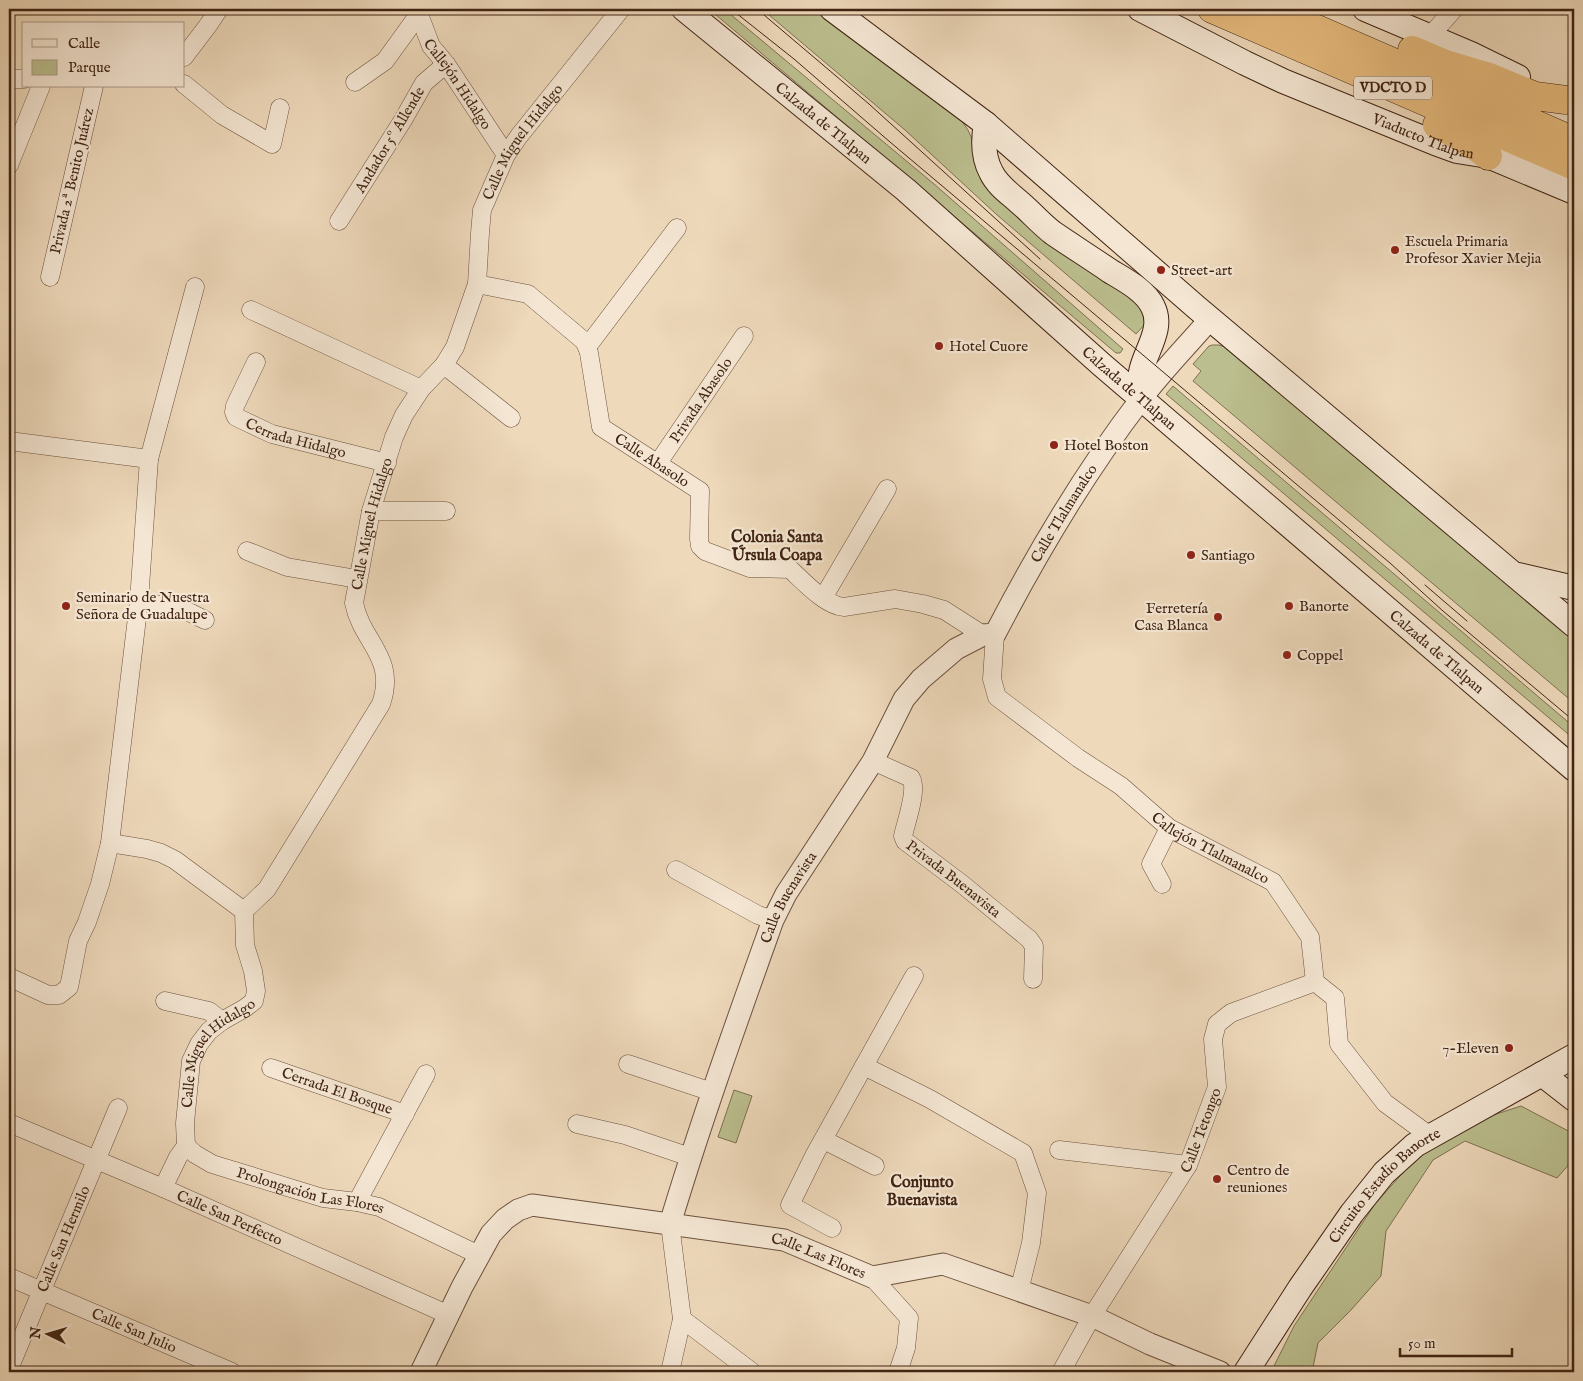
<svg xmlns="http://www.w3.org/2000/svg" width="1583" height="1381" viewBox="0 0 1583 1381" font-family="'IM FELL English',serif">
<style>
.green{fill:#bbbe8e;stroke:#7e7150}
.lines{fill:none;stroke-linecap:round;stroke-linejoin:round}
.minor-casing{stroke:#6c513d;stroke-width:19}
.tertiary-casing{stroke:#6c513d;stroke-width:23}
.secondary-casing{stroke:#402413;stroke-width:26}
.motorway-casing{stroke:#402413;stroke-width:29}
.minor{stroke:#f4e6d3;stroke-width:18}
.tertiary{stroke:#f4e6d3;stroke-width:21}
.secondary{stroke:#f4e6d3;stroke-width:24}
.motorway{stroke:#e7bc7e;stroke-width:28}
.tram{stroke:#402413;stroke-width:1}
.poi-dot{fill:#8f2418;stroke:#f4e6d3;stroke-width:2}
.labels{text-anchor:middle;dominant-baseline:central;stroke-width:4.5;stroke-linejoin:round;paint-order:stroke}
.shield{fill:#f4e6d3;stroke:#765e4d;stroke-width:1}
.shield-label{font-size:14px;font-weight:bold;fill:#402413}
.street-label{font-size:15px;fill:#402413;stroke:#f4e6d3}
.poi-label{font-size:15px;fill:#402413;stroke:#f4e6d3;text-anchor:start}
.neighbourhood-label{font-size:16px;font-weight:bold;fill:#402413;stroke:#f4e6d3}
</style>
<rect width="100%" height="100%" fill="#eed9bb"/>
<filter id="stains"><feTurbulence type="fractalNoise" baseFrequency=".004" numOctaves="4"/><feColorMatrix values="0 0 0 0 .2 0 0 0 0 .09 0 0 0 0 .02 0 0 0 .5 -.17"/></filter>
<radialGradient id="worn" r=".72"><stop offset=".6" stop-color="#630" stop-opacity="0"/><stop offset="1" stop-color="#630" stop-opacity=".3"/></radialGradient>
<path class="green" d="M709,9h15l210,175 189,165 -3,4h-4z
M762,9h63l136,111 7,10 11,25 162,145 4,24 -9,10 -140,-120 -91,-84z
M1212,345h7l9,3 346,291v64l-381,-322 8,-10 -8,-7 16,-18z
M1173,386l401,341v12l-408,-345z
M734,1090l18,6 -16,47 -18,-6z
M1521,1106l53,28v21l-1,5 -16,18 -92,-37 -32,19 -47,71 -5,45 -30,34 -33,33 -6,29h-41l23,-46 81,-122 42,-47 64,-38z"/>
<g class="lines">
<defs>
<g id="minor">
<path id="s1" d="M417,9l14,37 15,18 60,91"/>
<path d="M1430,36l24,-27"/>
<path d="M184,57l25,-33 10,-15"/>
<path d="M9,79h15"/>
<path d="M355,82l30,-21 34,-47"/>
<path d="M184,84l38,31 50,29 8,-36"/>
<path d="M9,165l32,-79"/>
<path d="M339,221l64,-101 21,-37 22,-19"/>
<path d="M50,277l44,-191"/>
<path id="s2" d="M477,284l51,10 56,47 3,6 2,6 12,74 99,64 -1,48 1,7 5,5 45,17 40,1c13,12 36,37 54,38l51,-8 28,5 21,6 39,25"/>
<path d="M251,310l170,79"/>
<path d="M587,347l90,-119"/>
<path id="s3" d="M256,362l-21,44 -1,6 2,5 36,17 115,29"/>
<path d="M444,365l67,53"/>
<path d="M9,441l140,18"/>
<path id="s4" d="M658,463l86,-127"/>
<path d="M371,511h75"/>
<path d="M247,551l40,16 70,12"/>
<path d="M823,598l64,-109"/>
<path d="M139,601l44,8 22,11"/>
<path id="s5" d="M995,634l-3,45 5,18 81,61 43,28 48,42 104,54 37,55 5,45 20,16 4,46 46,59 45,33"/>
<path id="s6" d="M873,761l38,17c7,12 -5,44 -8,58l2,5 57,43 67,55 5,7 -1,33"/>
<path d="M110,843l37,6 14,4 14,7 69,51"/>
<path d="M676,870l82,45 15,5"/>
<path d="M1162,884l-11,-20 18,-36"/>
<path d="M9,977l39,18h11l10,-8 9,-46 9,-19 13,-38 10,-41 29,-242 10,-142 46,-172"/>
<path d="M165,1001l44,10 13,10"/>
<path d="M628,1064l84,28"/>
<path d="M864,1066l66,33 93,54 14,40 -6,50 -12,48"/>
<path id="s7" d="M271,1068l134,46"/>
<path id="s8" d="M9,1123l154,65 286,127"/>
<path d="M577,1124l48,11 65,22"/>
<path d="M824,1140l51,26"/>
<path id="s9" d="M186,1146l-1,-23 6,-62 8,-17 10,-13 13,-10 23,-13 9,-7 2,-10 -3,-20 -8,-26 -1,-34 23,-22 114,-185c16,-47 -19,-61 -27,-101l17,-92 23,-74 10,-22 17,-26 23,-24 11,-18 22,-63 3,-51 2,-23 24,-55 13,-19 102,-127"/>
<path id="s10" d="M186,1146l9,8 17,10 111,34 34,4 22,5 100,48"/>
<path d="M1059,1150l129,15"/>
<path d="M163,1188l15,-31 8,-11"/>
<path d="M357,1202l69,-128"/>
<path d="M832,1228l-42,-23 25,-51 99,-178"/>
<path id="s11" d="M9,1277l223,95"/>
<path d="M872,1277l37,41 -3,30 -8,24"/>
<path d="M682,1319l70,53"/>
<path id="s12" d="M9,1369l109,-261"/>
<path d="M670,1372l12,-53 -12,-95"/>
<path id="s13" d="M1061,1372l31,-56 96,-151 29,-78 -4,-48 4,-15 14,-11 84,-31"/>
</g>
<g id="tertiary">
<path id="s14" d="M670,1224c31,-103 67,-203 103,-304l13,-26 87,-133 31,-62 17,-20 35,-30 27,-14 12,-1c42,-81 90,-162 146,-235 21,-28 46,-53 69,-80"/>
<path id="s15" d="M421,1372l41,-85 29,-53 14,-15 13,-9 14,-5 252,35 88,37 71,-13 149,52 58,28 70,28"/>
</g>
<g id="secondary">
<path id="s16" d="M684,9l222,181 196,175 472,404"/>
<path d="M832,9l154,115 210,183 378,318"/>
<path id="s17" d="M1140,9l105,54 38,18 152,62 22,8 31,5 86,36"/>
<path d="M1365,9l106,45 47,23"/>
<path d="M986,124c-3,16 -3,33 5,48 6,13 18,21 28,30 12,10 22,22 34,31 19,13 38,25 57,38 15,9 36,20 43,36 11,22 -8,44 -12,65 -2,9 -1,18 0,26"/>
<path d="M1518,575l56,13"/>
<path d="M1542,1074l32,25"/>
<path id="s18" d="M1246,1372l54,-84 52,-75 32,-40 31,-28 159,-89"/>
</g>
<path id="motorway" d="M1212,9l362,157
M1271,9l303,132
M1412,50l33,14 44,13 46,19 31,4
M1437,125c19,8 35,18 51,31"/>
</defs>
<use href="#minor" class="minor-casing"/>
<use href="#tertiary" class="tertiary-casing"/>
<use href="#secondary" class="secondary-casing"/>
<use href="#motorway" class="motorway-casing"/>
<use href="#minor" class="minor"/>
<use href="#tertiary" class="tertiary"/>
<use href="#secondary" class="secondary"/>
<use href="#motorway" class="motorway"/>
<path class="tram" d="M731,9l63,50 96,83 500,421 53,48 131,110
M757,9l112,95 171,155
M1425,585l42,36"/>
</g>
<g class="poi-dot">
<circle cx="1395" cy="250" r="5"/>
<circle cx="1161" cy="270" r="5"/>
<circle cx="939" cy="346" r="5"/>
<circle cx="1054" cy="445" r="5"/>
<circle cx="1191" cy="555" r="5"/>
<circle cx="66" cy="606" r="5"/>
<circle cx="1289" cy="606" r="5"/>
<circle cx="1218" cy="617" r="5"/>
<circle cx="1287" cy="655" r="5"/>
<circle cx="1509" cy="1048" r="5"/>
<circle cx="1217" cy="1179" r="5"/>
</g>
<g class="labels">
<rect class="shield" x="1354" y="76.5" width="78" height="23" rx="4"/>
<g class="shield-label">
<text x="1393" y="88">VDCTO D</text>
</g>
<g class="street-label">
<text stroke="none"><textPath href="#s1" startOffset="86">Callejón Hidalgo</textPath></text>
<text stroke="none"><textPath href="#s16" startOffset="180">Calzada de Tlalpan</textPath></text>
<text stroke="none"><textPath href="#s17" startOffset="311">Viaducto Tlalpan</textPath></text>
<text transform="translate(390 140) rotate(-59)">Andador 5º Allende</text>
<text stroke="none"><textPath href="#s9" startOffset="1125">Calle Miguel Hidalgo</textPath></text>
<text transform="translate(72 181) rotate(-77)">Privada 2ª Benito Juárez</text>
<text stroke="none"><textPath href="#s16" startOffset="585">Calzada de Tlalpan</textPath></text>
<text stroke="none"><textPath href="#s4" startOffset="76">Privada Abasolo</textPath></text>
<text stroke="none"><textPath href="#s3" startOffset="124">Cerrada Hidalgo</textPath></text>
<text stroke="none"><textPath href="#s2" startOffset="274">Calle Abasolo</textPath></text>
<text stroke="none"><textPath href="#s14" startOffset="832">Calle Tlalmanalco</textPath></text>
<text stroke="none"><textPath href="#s9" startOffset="705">Calle Miguel Hidalgo</textPath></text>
<text stroke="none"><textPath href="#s16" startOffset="990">Calzada de Tlalpan</textPath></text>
<text stroke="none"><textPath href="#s5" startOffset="326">Callejón Tlalmanalco</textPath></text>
<text stroke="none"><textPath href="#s6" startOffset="168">Privada Buenavista</textPath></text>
<text stroke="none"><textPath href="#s14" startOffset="348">Calle Buenavista</textPath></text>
<text stroke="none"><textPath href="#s9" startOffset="106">Calle Miguel Hidalgo</textPath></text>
<text stroke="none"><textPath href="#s7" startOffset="70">Cerrada El Bosque</textPath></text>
<text stroke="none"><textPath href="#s13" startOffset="280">Calle Tetongo</textPath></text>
<text stroke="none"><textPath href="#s18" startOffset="234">Circuito Estadio Banorte</textPath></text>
<text stroke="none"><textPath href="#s10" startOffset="134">Prolongación Las Flores</textPath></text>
<text stroke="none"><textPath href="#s8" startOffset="240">Calle San Perfecto</textPath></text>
<text stroke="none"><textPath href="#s12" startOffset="141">Calle San Hermilo</textPath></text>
<text stroke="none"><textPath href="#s15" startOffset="498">Calle Las Flores</textPath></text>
<text stroke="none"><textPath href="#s11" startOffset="136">Calle San Julio</textPath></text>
</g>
<g class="poi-label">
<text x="1405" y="241">Escuela Primaria<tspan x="1405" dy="17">Profesor Xavier Mejia</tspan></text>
<text x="1171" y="270">Street-art</text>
<text x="949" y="346">Hotel Cuore</text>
<text x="1064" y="445">Hotel Boston</text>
<text x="1201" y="555">Santiago</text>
<text x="76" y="597">Seminario de Nuestra<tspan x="76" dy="17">Señora de Guadalupe</tspan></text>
<text x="1299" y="606">Banorte</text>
<text x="1208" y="608" text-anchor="end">Ferretería<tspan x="1208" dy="17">Casa Blanca</tspan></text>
<text x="1297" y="655">Coppel</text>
<text x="1499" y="1048" text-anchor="end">7-Eleven</text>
<text x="1227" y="1170">Centro de<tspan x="1227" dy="17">reuniones</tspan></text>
</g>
<g class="neighbourhood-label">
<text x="777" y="538">Colonia Santa<tspan x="777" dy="18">Úrsula Coapa</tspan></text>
<text x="922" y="1183">Conjunto<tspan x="922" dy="18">Buenavista</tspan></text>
</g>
</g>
<rect width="1583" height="1381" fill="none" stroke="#eed9bb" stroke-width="30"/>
<rect x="10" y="10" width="1563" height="1361" fill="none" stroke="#402413" stroke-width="2.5"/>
<rect x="15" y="15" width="1553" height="1351" fill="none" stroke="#402413"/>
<rect x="22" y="22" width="162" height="65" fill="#f4e6d3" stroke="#ac9886"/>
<rect x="32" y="39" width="25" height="8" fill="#f4e6d3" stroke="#ac9886"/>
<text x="68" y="48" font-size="15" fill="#402413">Calle</text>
<rect x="32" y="60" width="25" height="15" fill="#bbbe8e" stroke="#ac9886"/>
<text x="68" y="72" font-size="15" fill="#402413">Parque</text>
<g transform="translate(48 1334) rotate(275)" stroke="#f4e6d3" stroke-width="4" paint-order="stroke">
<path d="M0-4L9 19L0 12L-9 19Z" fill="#402413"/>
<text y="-8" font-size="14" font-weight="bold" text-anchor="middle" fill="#402413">N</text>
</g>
<path d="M1400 1348v8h112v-8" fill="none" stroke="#402413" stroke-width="2.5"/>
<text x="1408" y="1348" font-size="15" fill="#402413" stroke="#f4e6d3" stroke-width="4" paint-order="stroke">50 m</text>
<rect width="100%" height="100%" filter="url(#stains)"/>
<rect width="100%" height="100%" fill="url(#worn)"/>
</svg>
